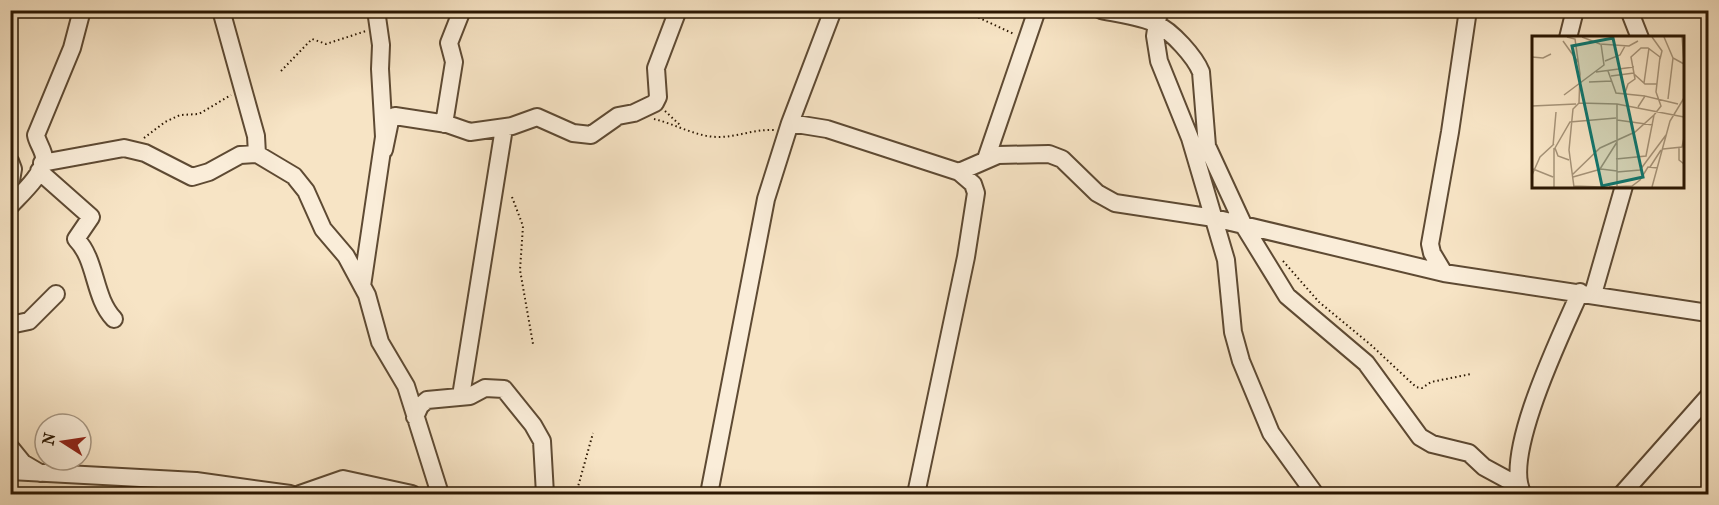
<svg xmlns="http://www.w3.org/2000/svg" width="1719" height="505" viewBox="0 0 1719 505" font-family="'IM FELL French Canon',serif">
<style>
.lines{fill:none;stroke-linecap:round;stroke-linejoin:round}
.minor-casing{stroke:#5e4a33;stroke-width:20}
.path{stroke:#2b1702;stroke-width:2;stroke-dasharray:1.5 3;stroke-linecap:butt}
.minor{stroke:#faedd9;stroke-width:16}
.inset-road{fill:none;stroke:#a59277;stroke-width:1.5}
.view{fill:#0f766e;fill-opacity:0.15;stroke:#0f766e;stroke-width:3}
.inset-edge{fill:none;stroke:#2b1702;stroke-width:3}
</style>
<rect width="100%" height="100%" fill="#f7e4c5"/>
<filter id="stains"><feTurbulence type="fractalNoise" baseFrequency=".00333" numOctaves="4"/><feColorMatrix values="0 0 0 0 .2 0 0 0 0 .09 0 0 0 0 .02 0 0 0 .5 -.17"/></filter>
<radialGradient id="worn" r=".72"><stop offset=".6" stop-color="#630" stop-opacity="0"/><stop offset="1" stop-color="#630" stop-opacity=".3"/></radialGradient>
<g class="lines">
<defs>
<path id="minor" d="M221,10l35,126 1,18
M1101,10c17,4 40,6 55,14 16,7 39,33 45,48l6,74 37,80 43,70 79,67 54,74 12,7 37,9 15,14 35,19
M1159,10l-4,26 4,25 31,77 36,122 7,72 8,29 30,72 44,61
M1629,10l11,28
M1568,38l7,-28
M790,123l37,6 132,43 39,-17 51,-1 13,5 35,34 18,10 99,15 230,55 264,40
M444,124l10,-62 -5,-19 13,-33
M384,150l6,-29 5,-5 52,8 23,8 42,-6 25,-9 36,16 18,2 27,-19 16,-3 21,-10 3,-6 -2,-29 22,-58
M986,159l51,-149
M10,161l3,8 -3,17
M42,163l82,-15 21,5 47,24 17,-5 31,-17 17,-1 37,22 12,15 17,38 23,27 21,39 13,47 26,44 34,108
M39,171l52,46 -15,22c21,21 17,58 38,80
M10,206c11,-12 33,-31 34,-48 0,-7 -7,-16 -8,-23l36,-87 10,-38
M1444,273l-12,-20 -2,-9 20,-112 18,-122
M362,286l22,-149 -4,-68 1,-24 -5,-35
M1593,294l31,-108
M10,325l19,-4 27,-27
M461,396l43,-268
M415,417l5,-11 7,-6 43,-4 15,-8 19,1 29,36 9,16 3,53
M10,447l13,16 17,10
M10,471l186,10 94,13
M300,494l43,-15 69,15
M709,494l57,-295 24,-76 43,-113
M916,494l50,-237 10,-64 -3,-9 -14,-12
M1523,494c-22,-37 40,-163 57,-202
M1622,494l86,-97"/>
</defs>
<use href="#minor" class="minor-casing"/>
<path class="path" d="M146,10l5,5
M962,10l52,24
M281,71l31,-32 14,5 40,-13
M665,111l16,15
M654,119c21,5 43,18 64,18 20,0 36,-8 56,-7
M144,138l21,-16 15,-7 19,-1 32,-19
M512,197l11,29 -3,44 13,74
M1283,261l36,41 52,43 45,42 6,1 9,-6 40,-8
M576,494l17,-61"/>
<use href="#minor" class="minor"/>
</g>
<g transform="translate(1532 36)">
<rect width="152" height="152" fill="#f7e4c5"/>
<path class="inset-road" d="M35,1l8,2 5,35 -1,29 -6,6 -4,41 5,37M50,1l18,7 29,2 9,-5M120,1l10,14 -2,8M132,1l9,21 11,6M150,1l2,25M31,5l15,21M0,21l11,1 8,-4M73,25l15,-6 5,-9M76,35l8,22 29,3M64,36l38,-5M102,38l11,10h12M79,40l23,-3M57,46l23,-1M112,47l5,-35M32,59l40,-30 -3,-21M136,63l5,-41M47,67l38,1 67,13M85,68v83M0,70l44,-2M106,71l7,-11 33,8M85,84l36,5M21,110l3,-34M147,111v13l5,4M22,112v39M131,113l19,-2 2,-9M84,123l30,-3 8,-41 7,-9 -5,-14 4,-35 -12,-9h-7l-10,9 4,22 -7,5 -3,9M37,124l-11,-4 -3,-8 15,-26 46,-4M118,131l11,-17M1,133l20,8M68,133l17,-27M85,136l23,-2 26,-35M0,139l8,-18 14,-13M40,139l28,-27 35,-16 19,-17M41,141l28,-8 16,2M42,150l27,1M77,151l23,-1 8,-6 8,-13 10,1M120,151l18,-66 14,-23"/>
<path class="view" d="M81,2l30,139 -41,9 -30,-140z"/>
<rect width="152" height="152" class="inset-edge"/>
</g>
<rect width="1719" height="505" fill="none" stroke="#f7e4c5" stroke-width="36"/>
<rect x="12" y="12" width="1695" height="481" fill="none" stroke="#2b1702" stroke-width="3"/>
<rect x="18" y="18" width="1683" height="469" fill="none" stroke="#2b1702" stroke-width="1.5"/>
<g transform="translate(63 442) rotate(282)"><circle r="28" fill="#faedd9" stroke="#a79783" stroke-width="1.5"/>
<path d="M0-4.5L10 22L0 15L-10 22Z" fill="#8f2418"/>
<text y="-9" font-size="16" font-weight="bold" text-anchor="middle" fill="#2b1702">N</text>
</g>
<rect width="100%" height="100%" filter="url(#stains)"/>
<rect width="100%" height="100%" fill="url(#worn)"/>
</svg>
